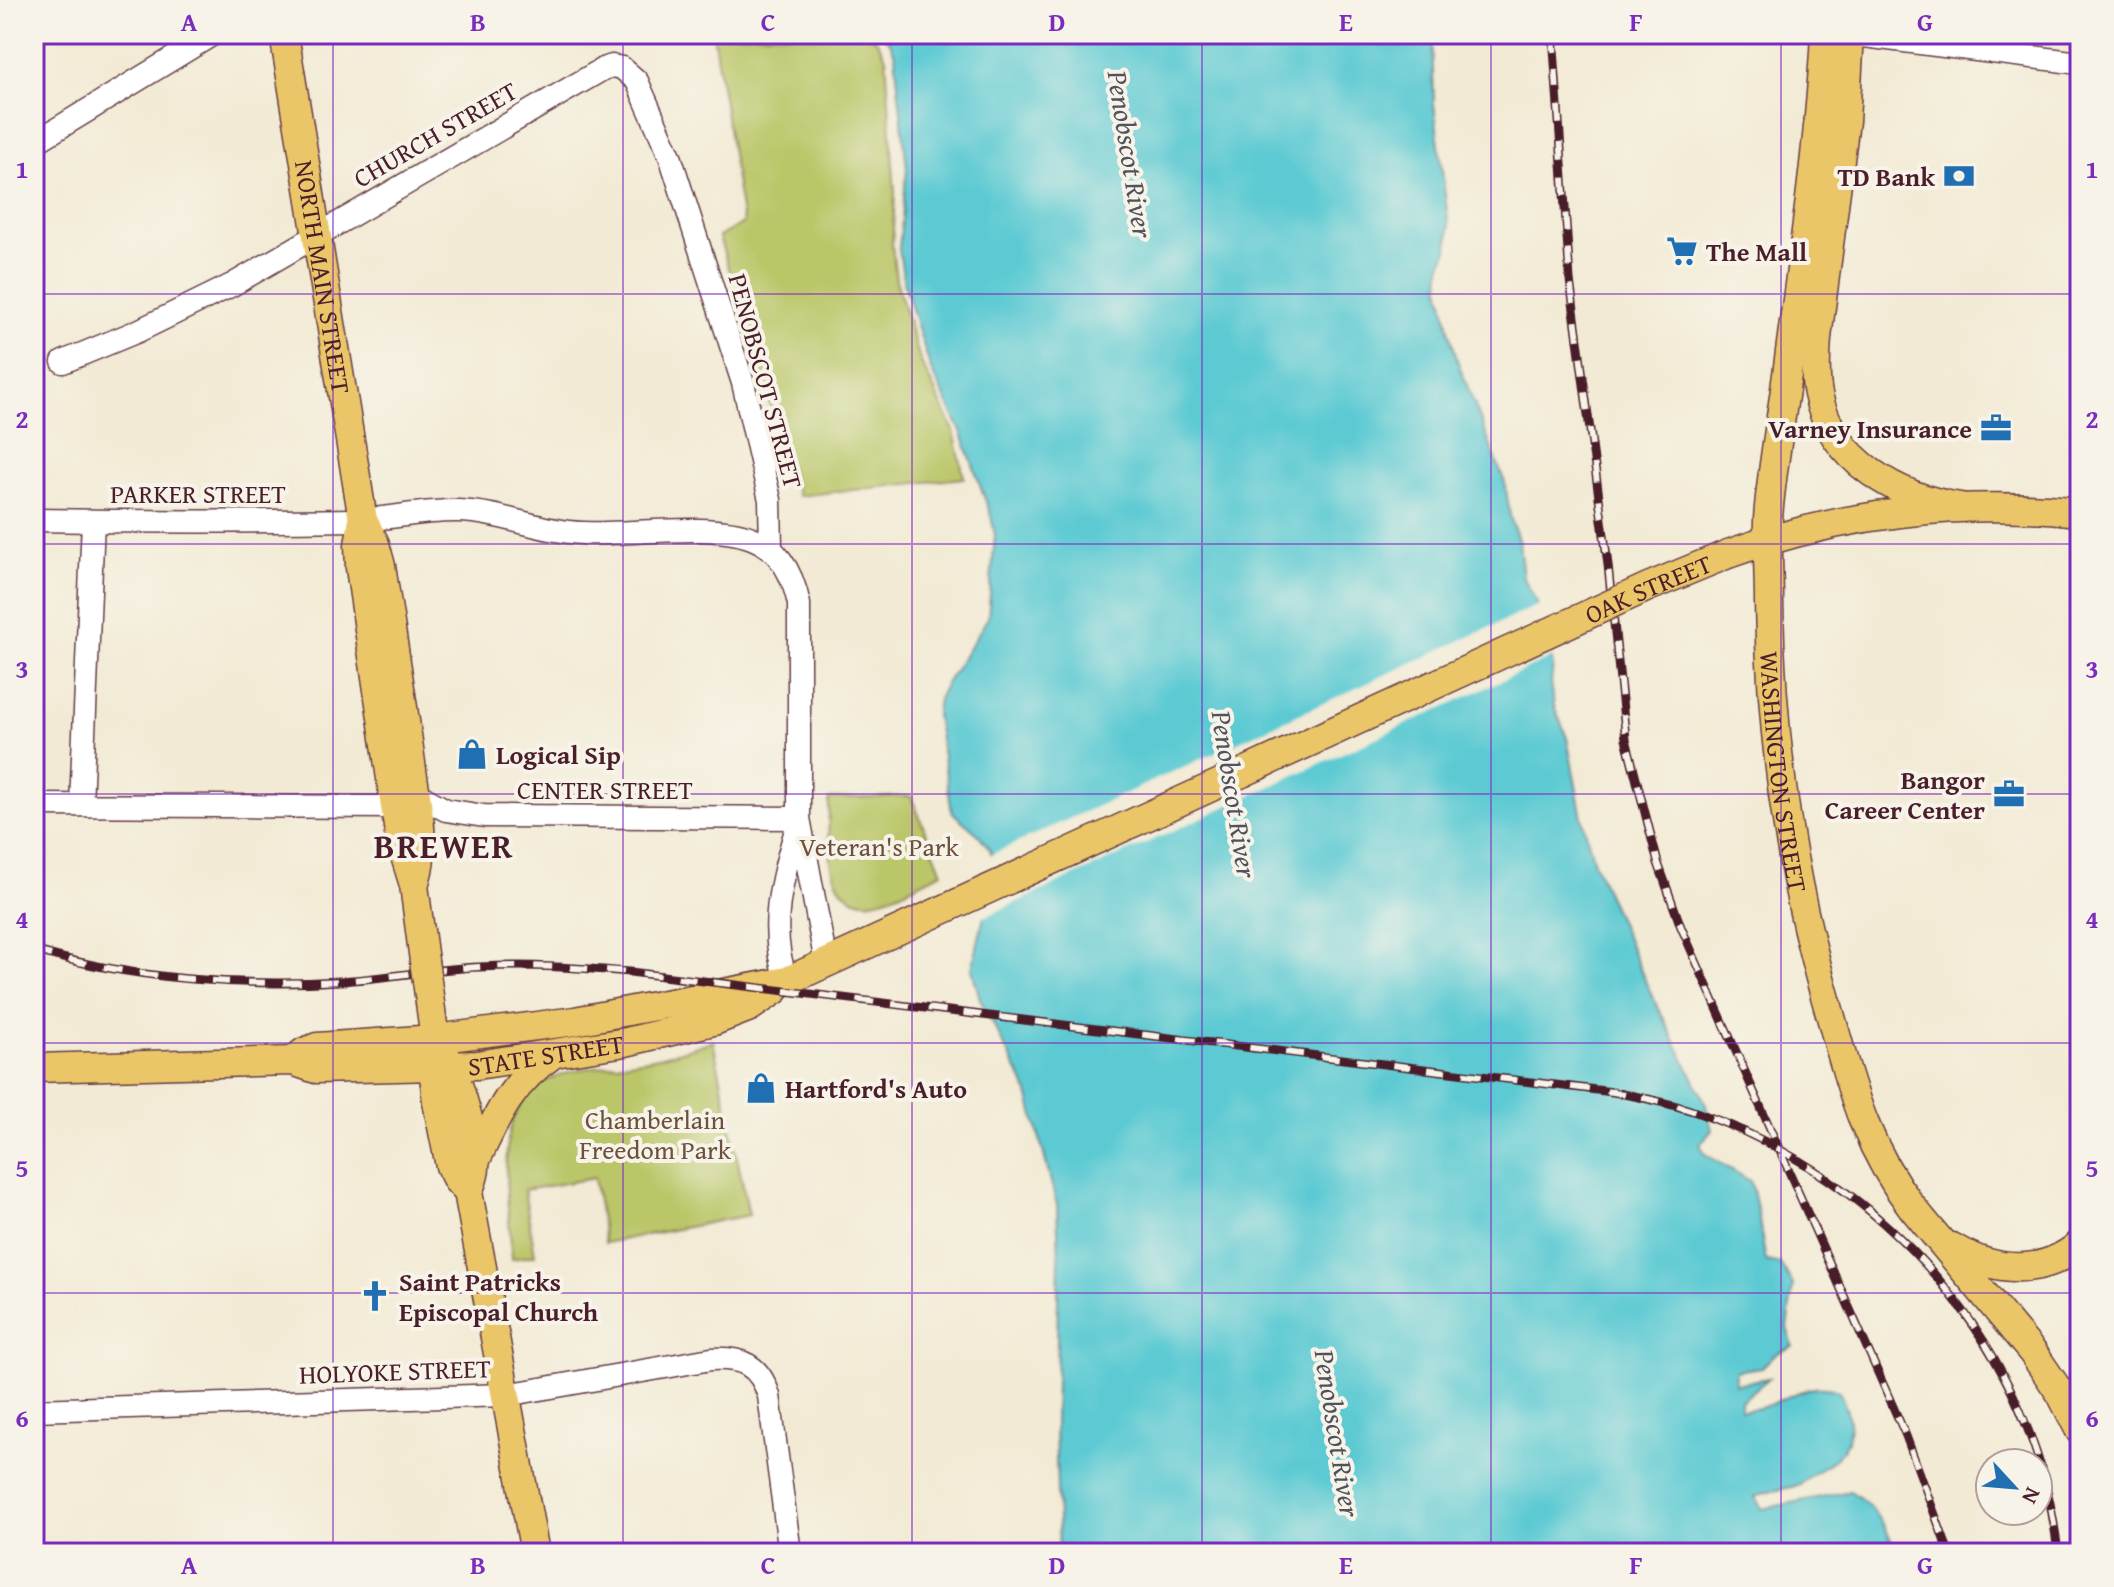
<svg xmlns="http://www.w3.org/2000/svg" width="2114" height="1587" viewBox="0 0 2114 1587" font-family="'Gentium Book Plus',serif">
<style>
.green{fill:#bac668;stroke:#82724a;stroke-width:2}
.water{fill:#5dcad3;stroke:#54747f;stroke-width:2}
.pier{fill:#f2ead4}
.lines{fill:none;stroke-linecap:round;stroke-linejoin:round}
.minor-casing{stroke:#633d44;stroke-width:25}
.major-casing{stroke:#633d44;stroke-width:31}
.minor{stroke:#fff;stroke-width:22}
.major{stroke:#ebc669;stroke-width:28}
.rail-casing{stroke:#4a1f2b;stroke-width:9}
.rail{stroke:#f7f3e8;stroke-width:6;stroke-dasharray:18;stroke-linecap:butt}
.major-bridge-casing{stroke:#633d44;stroke-width:31;stroke-linecap:butt}
.major-bridge{stroke:#ebc669;stroke-width:28}
.grid{fill:none;stroke:#7b2cbf;stroke-width:2;stroke-opacity:0.55}
.labels{text-anchor:middle;dominant-baseline:central;stroke-width:8;stroke-linejoin:round;paint-order:stroke}
.street-label{font-size:26px;fill:#4a1f2b;stroke:#f7f3e8}
.poi-label{font-size:26px;font-weight:bold;fill:#4a1f2b;stroke:#f7f3e8;text-anchor:start}
.park-label{font-size:26px;fill:#6c513d;stroke:#f7f3e8}
.water-label{font-size:28px;font-style:italic;fill:#50525d;stroke:#f7f3e8}
.district-label{font-size:34px;font-weight:bold;letter-spacing:2px;fill:#4a1f2b;stroke:#f7f3e8}
.neatline{fill:none;stroke:#7b2cbf;stroke-width:3}
.grid-label{font-size:26px;text-anchor:middle;font-weight:bold;fill:#7b2cbf}
</style>
<rect width="100%" height="100%" fill="#f7f3e8"/>
<filter id="ink" filterUnits="userSpaceOnUse"><feTurbulence type="fractalNoise" baseFrequency=".0125" numOctaves="2"/><feDisplacementMap in="SourceGraphic" scale="16" xChannelSelector="R" yChannelSelector="G"/><feConvolveMatrix kernelMatrix="1 2 1 2 8 2 1 2 1" color-interpolation-filters="sRGB"/></filter>
<filter id="wash" filterUnits="userSpaceOnUse"><feTurbulence type="fractalNoise" baseFrequency=".006" numOctaves="4" result="noise"/><feDisplacementMap in="SourceGraphic" scale="32" xChannelSelector="R" yChannelSelector="G"/><feGaussianBlur stdDeviation="1.8" result="paint"/><feColorMatrix in="noise" values="0 0 0 0 0 0 0 0 0 0 0 0 0 0 0 0 0 1.4 0 .05"/><feComposite in="paint" operator="in"/></filter>
<g filter="url(#wash)">
<rect width="100%" height="100%" fill="#f2ead4"/>
<path class="green" d="M713,34h156l9,8 8,15 9,138 -3,51 4,34 24,80 34,71 10,47 -166,18 -79,-259 24,-14z
M911,796l31,76c-19,9 -50,27 -70,29 -51,5 -43,-71 -43,-102z
M713,1041l36,174 -144,28 -11,-65 -70,12 11,65 -23,4c-2,-38 -9,-80 -4,-118 10,-77 82,-71 140,-82 22,-4 44,-11 65,-18z"/>
<path class="water" d="M882,34h550l2,70 15,124 -1,19 -7,20 -1,20 9,42 8,31 48,123 5,33 9,27 4,34 14,26 16,63 -2,16 3,24 13,32 15,80 12,45 52,120 59,119 7,28 -12,14 5,10 45,27c9,26 10,53 16,80l14,3 13,21 -6,43 6,18 -19,9 -12,12 -27,4v13l34,-6 -28,23v9c37,2 59,-33 98,-19 20,42 12,59 -26,83 -5,3 -10,8 -15,11 -14,5 -30,5 -43,12l7,12 88,-18c23,13 37,38 47,62h-838l-4,-128 4,-166 -2,-54 -30,-116 -47,-90 -8,-30 23,-101 -5,-18 -11,-15 -27,-23 -16,-98 2,-15 6,-12 44,-69 7,-83 -4,-19 -30,-85 -30,-61 -27,-87 -5,-34 8,-80 -12,-114 -5,-13z"/>
<path class="pier" d="M1541,604l14,52 -575,263 11,-51 -3,-12z"/>
</g>
<g filter="url(#ink)">
<g class="lines">
<defs>
<path id="minor" d="M1848,34l232,29
M34,143l179,-109
M63,362l75,-31 94,-46 371,-216 9,-3 10,2 15,13 33,75 73,227 27,117 1,49
M34,520c107,2 214,2 322,0 34,-1 67,-10 102,-9 43,1 83,21 125,22 47,2 127,-11 169,5 29,11 41,38 47,66v214l27,145
M415,793l31,17 38,6 315,2
M34,805l362,2
M81,805l12,-284
M787,981c-21,-53 -4,-106 11,-158
M34,1410l472,-15 205,-36c31,-2 49,6 58,37l21,157"/>
<g id="major">
<path id="s1" d="M284,34l79,486 -4,25 1,23 40,272 14,45 10,76"/>
<path id="s2" d="M1825,34c-6,117 -24,232 -39,348 -6,45 -15,92 -18,137 -1,28 1,57 1,85 2,136 20,268 58,399 22,76 35,139 85,204l121,146 28,41 19,37"/>
<path d="M1850,34l-5,87 -28,217c-1,18 -3,37 1,56 14,67 80,104 143,113"/>
<path d="M365,524l10,20 6,22c10,65 21,131 30,197 5,38 16,78 5,116"/>
<path d="M1728,554c112,-41 234,-55 352,-42"/>
<path d="M427,981l8,58 -2,28 4,35 13,64 7,14 11,12 67,361"/>
<path d="M444,1053c14,23 33,88 31,115 0,8 -4,16 -7,24"/>
<path d="M293,1061l11,-9 13,-5 118,-8 140,-18 212,-40 455,-208"/>
<path id="s3" d="M34,1068l259,-7 23,8 161,-4 149,-23 88,-21 36,-14 25,-17"/>
<path d="M475,1162c22,-46 35,-78 78,-108"/>
<path d="M1952,1247c41,25 90,30 128,-3"/>
</g>
</defs>
<use href="#minor" class="minor-casing"/>
<use href="#major" class="major-casing"/>
<use href="#minor" class="minor"/>
<use href="#major" class="major"/>
<defs>
<path id="rail" d="M1553,34l17,246 38,285 18,174 32,124 23,64 225,509 43,117
M34,950c94,29 209,37 306,31 47,-3 93,-12 139,-14 51,-3 101,1 151,5l983,120c28,5 56,11 83,20 190,67 340,237 362,441"/>
</defs>
<use href="#rail" class="rail-casing"/>
<use href="#rail" class="rail"/>
<defs>
<g id="major-bridge">
<path id="s4" d="M1242,773l406,-186 80,-33"/>
<path d="M424,961l3,20"/>
</g>
</defs>
<use href="#major-bridge" class="major-bridge-casing"/>
<use href="#major-bridge" class="major-bridge"/>
</g>
</g>
<path class="grid" d="M333,34v1519M623,34v1519M912,34v1519M1202,34v1519M1491,34v1519M1781,34v1519M34,294h2046M34,544h2046M34,794h2046M34,1043h2046M34,1293h2046"/>
<defs>
<symbol id="bank-bare" viewBox="-9 -9 18 18"><path d="M-6-4H6V4H-6ZM0-2.3a2.3 2.3 0 1 0 0 4.6a2.3 2.3 0 1 0 0-4.6Z" fill="#1f6fb2" stroke="#f7f3e8" stroke-width="2.5" paint-order="stroke"/></symbol>
<symbol id="supermarket-bare" viewBox="-9 -9 18 18"><path d="M-6-5.5h2.5l.6 2H6L4.5 2H-2.5L-4.4-4H-6ZM-1.5 3.2a1.3 1.3 0 1 0 .1 0ZM3 3.2a1.3 1.3 0 1 0 .1 0Z" fill="#1f6fb2" stroke="#f7f3e8" stroke-width="2.5" paint-order="stroke"/></symbol>
<symbol id="office-bare" viewBox="-9 -9 18 18"><path d="M-6-3h4V-5.5h4V-3h4V5H-6ZM-1-4.5V-3h2v-1.5ZM-6 0V1H6V0Z" fill="#1f6fb2" stroke="#f7f3e8" stroke-width="2.5" paint-order="stroke"/></symbol>
<symbol id="shop-bare" viewBox="-9 -9 18 18"><path d="M-5-2.5h2.3a2.7 3.5 0 0 1 5.4 0H5L5.5 6h-11ZM-1.5-2.5h3a1.5 2.3 0 0 0-3 0Z" fill="#1f6fb2" stroke="#f7f3e8" stroke-width="2.5" paint-order="stroke"/></symbol>
<symbol id="church-bare" viewBox="-9 -9 18 18"><path d="M-1.2-6h2.4v3.5h3.3v2.4h-3.3V6h-2.4V-.1h-3.3v-2.4h3.3Z" fill="#1f6fb2" stroke="#f7f3e8" stroke-width="2.5" paint-order="stroke"/></symbol>
</defs>
<g fill-rule="evenodd">
<use href="#bank-bare" x="1937" y="154" width="44" height="44"/>
<use href="#supermarket-bare" x="1660" y="229" width="44" height="44"/>
<use href="#office-bare" x="1974" y="406" width="44" height="44"/>
<use href="#shop-bare" x="450" y="732" width="44" height="44"/>
<use href="#office-bare" x="1987" y="772" width="44" height="44"/>
<use href="#shop-bare" x="739" y="1066" width="44" height="44"/>
<use href="#church-bare" x="353" y="1274" width="44" height="44"/>
</g>
<g class="labels">
<g class="street-label">
<text transform="translate(435 134) rotate(-30)">CHURCH STREET</text>
<text stroke="none"><textPath href="#s1" startOffset="246">NORTH MAIN STREET</textPath></text>
<text transform="translate(766 381) rotate(75)">PENOBSCOT STREET</text>
<text x="198" y="493">PARKER STREET</text>
<text stroke="none"><textPath href="#s4" startOffset="446">OAK STREET</textPath></text>
<text stroke="none"><textPath href="#s2" startOffset="742">WASHINGTON STREET</textPath></text>
<text x="605" y="789">CENTER STREET</text>
<text stroke="none"><textPath href="#s3" startOffset="514">STATE STREET</textPath></text>
<text transform="translate(395 1371) rotate(-2)">HOLYOKE STREET</text>
</g>
<g class="poi-label">
<text x="1935" y="176" text-anchor="end">TD Bank</text>
<text x="1706" y="251">The Mall</text>
<text x="1972" y="428" text-anchor="end">Varney Insurance</text>
<text x="496" y="754">Logical Sip</text>
<text x="1985" y="779" text-anchor="end">Bangor<tspan x="1985" dy="30">Career Center</tspan></text>
<text x="785" y="1088">Hartford's Auto</text>
<text x="399" y="1281">Saint Patricks<tspan x="399" dy="30">Episcopal Church</tspan></text>
</g>
<g class="park-label">
<text x="879" y="846">Veteran's Park</text>
<text x="655" y="1119">Chamberlain<tspan x="655" dy="30">Freedom Park</tspan></text>
</g>
<g class="water-label">
<text transform="translate(1131 154) rotate(81)">Penobscot River</text>
<text transform="translate(1235 794) rotate(81)">Penobscot River</text>
<text transform="translate(1338 1433) rotate(81)">Penobscot River</text>
</g>
<g class="district-label">
<text x="444" y="845">BREWER</text>
</g>
</g>
<rect width="2114" height="1587" fill="none" stroke="#f7f3e8" stroke-width="88"/>
<g transform="translate(2014 1487) rotate(116)"><circle r="38" fill="#f7f3e8" stroke="#b29e9c" stroke-width="2"/>
<path d="M0-6L14 30L0 20L-14 30Z" fill="#1f6fb2"/>
<text y="-12" font-size="22" font-weight="bold" text-anchor="middle" fill="#4a1f2b">N</text>
</g>
<rect x="44" y="44" width="2026" height="1499" class="neatline"/>
<g class="grid-label">
<text x="189" y="31">A</text>
<text x="478" y="31">B</text>
<text x="768" y="31">C</text>
<text x="1057" y="31">D</text>
<text x="1346" y="31">E</text>
<text x="1636" y="31">F</text>
<text x="1925" y="31">G</text>
<text x="22" y="178">1</text>
<text x="2092" y="178">1</text>
<text x="22" y="428">2</text>
<text x="2092" y="428">2</text>
<text x="22" y="678">3</text>
<text x="2092" y="678">3</text>
<text x="22" y="928">4</text>
<text x="2092" y="928">4</text>
<text x="22" y="1177">5</text>
<text x="2092" y="1177">5</text>
<text x="22" y="1427">6</text>
<text x="2092" y="1427">6</text>
<text x="189" y="1574">A</text>
<text x="478" y="1574">B</text>
<text x="768" y="1574">C</text>
<text x="1057" y="1574">D</text>
<text x="1346" y="1574">E</text>
<text x="1636" y="1574">F</text>
<text x="1925" y="1574">G</text>
</g>
</svg>
